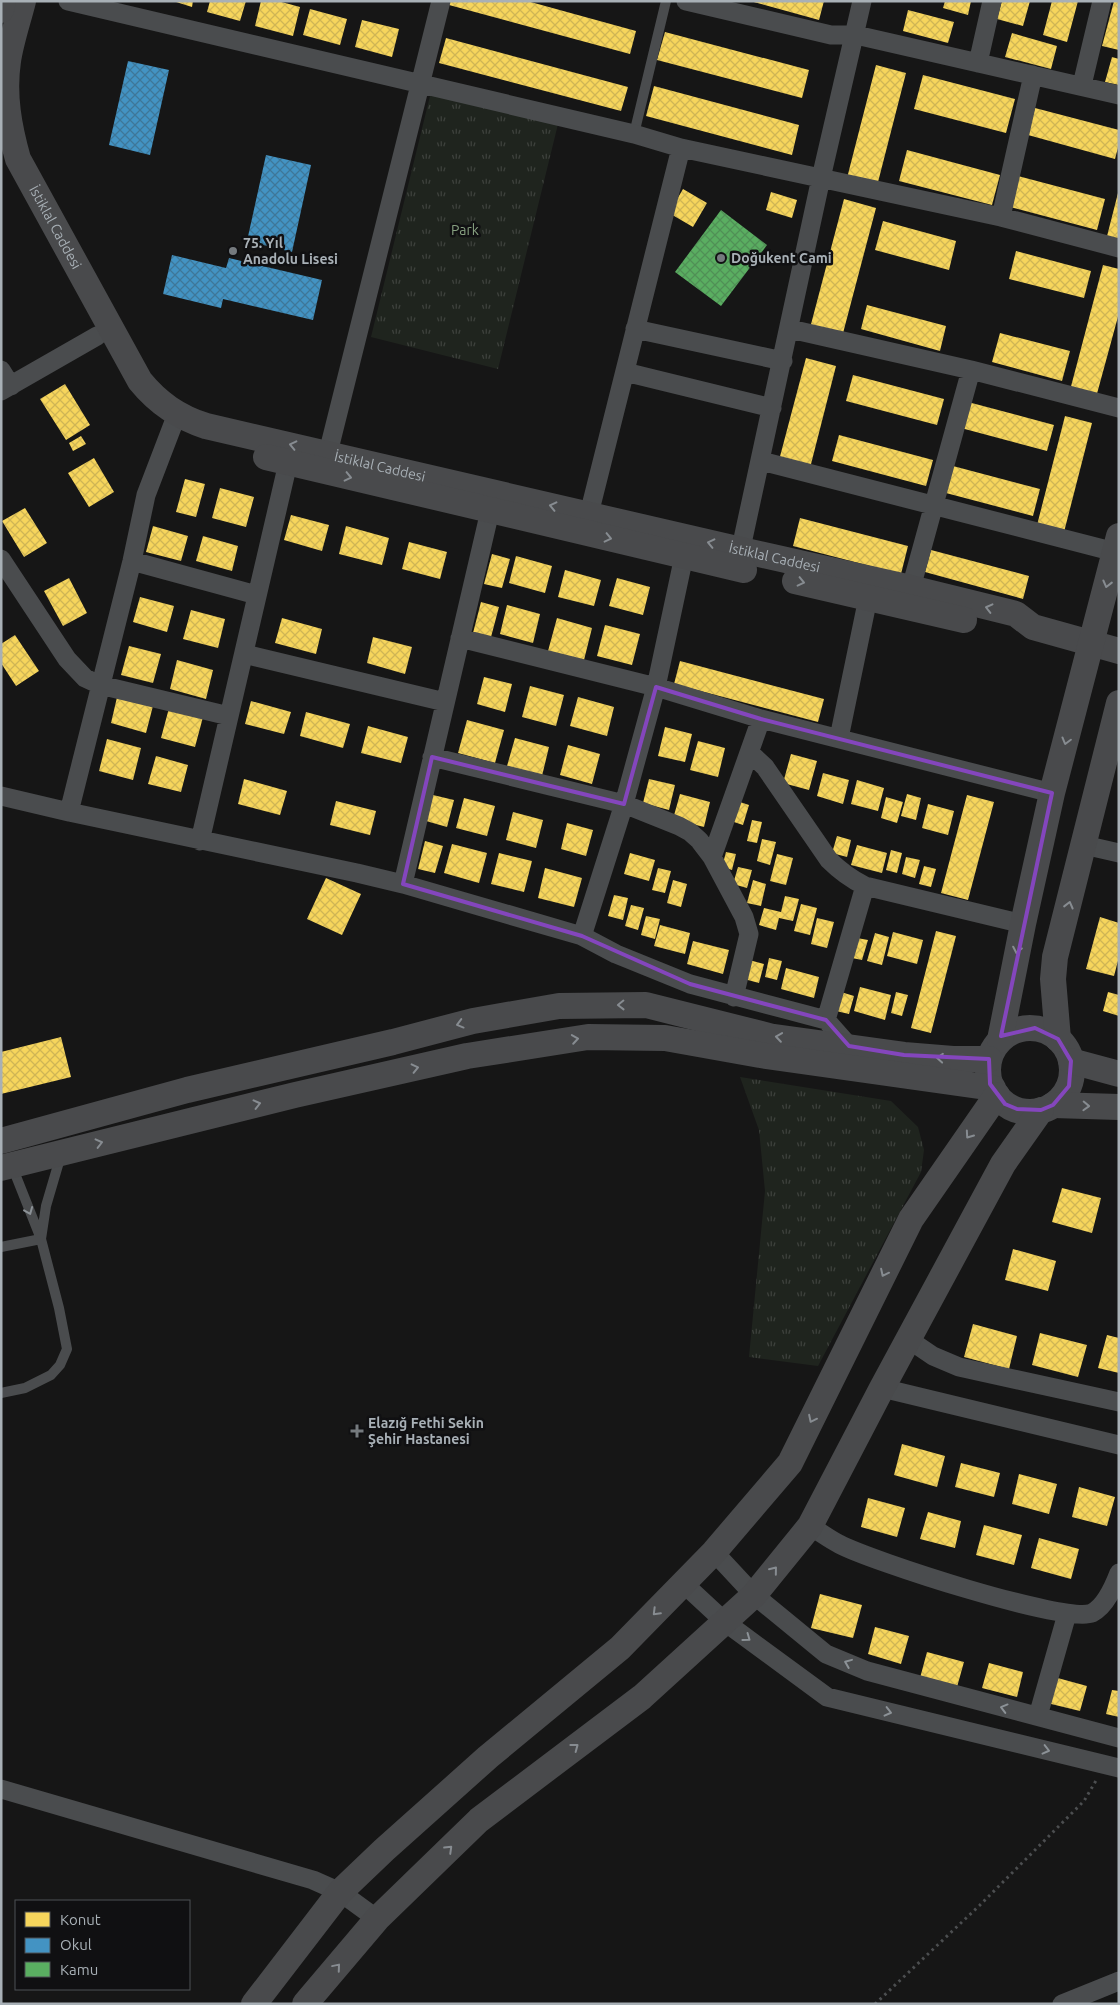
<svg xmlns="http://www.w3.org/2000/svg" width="1120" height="2005" viewBox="0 0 1120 2005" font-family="Ubuntu,sans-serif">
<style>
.park{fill:url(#park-tufts)}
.homes{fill:url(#homes-cross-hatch)}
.schools{fill:url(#schools-cross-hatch)}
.public{fill:url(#public-cross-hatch)}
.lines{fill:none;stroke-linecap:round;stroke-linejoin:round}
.path{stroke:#4c4e50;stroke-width:3;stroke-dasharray:2.5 4;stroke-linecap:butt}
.lane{stroke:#4a4c4e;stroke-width:10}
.street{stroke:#4a4c4e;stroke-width:19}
.secondary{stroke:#494a4c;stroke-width:26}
.oneway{stroke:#878c91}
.oneway2{stroke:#8c9297}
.marked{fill:none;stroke:#8446bd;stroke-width:4;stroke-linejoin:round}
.poi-dot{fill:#757a7e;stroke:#101012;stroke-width:2}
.labels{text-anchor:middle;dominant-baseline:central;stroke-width:5;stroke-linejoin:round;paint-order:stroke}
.street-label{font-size:14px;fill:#a8b0b6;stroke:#101012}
.park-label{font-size:14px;fill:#87a080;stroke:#101012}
.poi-label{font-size:14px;font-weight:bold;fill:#a8b0b6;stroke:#101012;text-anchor:start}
</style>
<defs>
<pattern id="park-tufts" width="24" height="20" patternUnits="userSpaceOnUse" patternTransform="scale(1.25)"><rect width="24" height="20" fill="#1f241e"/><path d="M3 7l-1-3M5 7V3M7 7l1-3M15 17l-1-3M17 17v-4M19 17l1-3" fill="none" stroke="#3d413c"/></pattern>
<pattern id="homes-cross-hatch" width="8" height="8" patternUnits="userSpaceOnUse" patternTransform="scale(1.25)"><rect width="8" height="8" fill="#f6d55c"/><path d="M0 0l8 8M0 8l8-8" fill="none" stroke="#cfb555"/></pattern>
<pattern id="schools-cross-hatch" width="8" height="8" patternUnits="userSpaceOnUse" patternTransform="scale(1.25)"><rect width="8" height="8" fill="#4393c3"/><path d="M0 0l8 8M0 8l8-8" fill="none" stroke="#3e7799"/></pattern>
<pattern id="public-cross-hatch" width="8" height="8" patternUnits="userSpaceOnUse" patternTransform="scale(1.25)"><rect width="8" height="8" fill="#5aae61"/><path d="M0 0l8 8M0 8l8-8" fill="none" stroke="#509056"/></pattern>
</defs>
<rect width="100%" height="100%" fill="#161616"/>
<path class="park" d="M431,92l127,32 -60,245 -127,-32z
M740,1077l151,24 27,26 6,23 -3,22 -103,194 -69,-9 16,-166 -6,-61z"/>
<path class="homes" d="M173,1h20l-1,6z
M210,1h36l-6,20 -33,-9z
M261,1h17l22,6 -7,29 -38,-10z
M450,1h77l109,30 -6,23 -181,-49z
M750,1h74l-5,19z
M945,1h26l-3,14 -25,-7z
M1002,1h28l-7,25 -26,-7z
M1052,1h26l-11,41 -24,-7z
M1114,1h5v49l-17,-4z
M310,9l37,10 -7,26 -37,-10z
M908,10l46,12 -6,21 -45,-12z
M362,20l37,9 -7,28 -37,-10z
M665,32l144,38 -7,28 -145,-38z
M1012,33l45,13 -6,23 -46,-12z
M446,38l182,49 -7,24 -182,-48z
M1112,57l7,2v26l-14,-3z
M876,65l30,8 -29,113 -30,-8z
M923,75l92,24 -9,34 -92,-24z
M654,86l145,39 -7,30 -146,-39z
M1035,108l84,22v14l-4,15 -87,-24z
M907,150l93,25 -8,30 -93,-24z
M1018,176l87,23 -8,31 -87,-23z
M683,189l24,14 -14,24 -24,-14z
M771,192l26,8 -5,18 -26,-8z
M1118,193h1v54l-14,-3z
M844,199l32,9 -34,129 -32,-9z
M883,221l73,20 -7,29 -74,-20z
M1016,251l75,20 -7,27 -75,-19z
M1103,265l16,4v44l-24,88 -26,-7z
M867,305l79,21 -6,25 -79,-22z
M1000,333l70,18 -8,30 -70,-19z
M806,358l30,8 -27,106 -31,-8z
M853,375l91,24 -7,26 -91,-24z
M65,384l25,41 -24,15 -26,-41z
M968,402l86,23 -7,26 -86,-23z
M1065,416l27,7 -29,113 -27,-7z
M839,435l94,25 -7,26 -94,-25z
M81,436l5,8 -13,7 -4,-8z
M94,458l20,34 -25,15 -21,-34z
M953,466l87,23 -7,27 -87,-23z
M185,479l20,5 -9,33 -20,-5z
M220,488l34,9 -8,30 -34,-9z
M25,508l22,35 -23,14 -22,-36z
M291,515l38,10 -7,26 -38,-11z
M800,518l108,28 -7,28 -108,-28z
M153,526l35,10 -7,25 -35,-9z
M346,526l43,12 -7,27 -43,-11z
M203,536l35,10 -6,25 -36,-10z
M409,542l38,10 -7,27 -38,-10z
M931,550l98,26 -6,23 -98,-27z
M492,554l18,5 -8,29 -18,-4z
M516,556l36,10 -7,27 -36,-10z
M565,570l36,10 -7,26 -36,-9z
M69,578l18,35 -24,13 -19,-35z
M617,578l33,9 -7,28 -34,-9z
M140,597l34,9 -7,26 -34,-10z
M481,602l18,5 -8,30 -18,-4z
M507,605l33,9 -7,29 -33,-9z
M191,610l34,9 -7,29 -35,-9z
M282,618l40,11 -6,25 -41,-11z
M557,618l35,10 -8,32 -36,-9z
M605,625l35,9 -8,31 -35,-9z
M15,635l24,36 -23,15 -15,-23v-19z
M373,637l39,10 -7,27 -38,-11z
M129,646l32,8 -8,29 -32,-8z
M177,660l36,10 -7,29 -36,-10z
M680,661l144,38 -6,23 -144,-38z
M484,677l28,7 -7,28 -28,-8z
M530,686l34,9 -8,31 -34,-9z
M118,693l36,9 -8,31 -35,-10z
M578,697l36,10 -7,29 -37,-10z
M251,701l40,11 -7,22 -39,-10z
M169,708l34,9 -8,30 -34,-9z
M306,712l44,12 -7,24 -43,-12z
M467,720l37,10 -9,33 -37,-10z
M368,726l40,11 -7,26 -40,-10z
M665,727l27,7 -7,28 -27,-6z
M515,738l34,9 -7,29 -35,-10z
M107,739l34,9 -8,32 -34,-9z
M698,741l27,7 -7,29 -28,-7z
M568,745l32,9 -8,30 -32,-9z
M791,754l26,7 -8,29 -26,-7z
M156,756l32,9 -7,27 -33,-8z
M823,773l26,7 -6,24 -26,-8z
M244,779l43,12 -7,24 -42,-11z
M649,779l26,6 -6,25 -26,-7z
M857,780l27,8 -6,23 -27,-7z
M680,794l30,8 -6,25 -31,-8z
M907,794l14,4 -5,22 -15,-4z
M433,795l21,5 -7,27 -21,-6z
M967,795l27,7 -26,98 -27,-7z
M886,797l17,5 -6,21 -16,-5z
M464,798l31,8 -8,30 -31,-8z
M336,801l40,10 -6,24 -40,-10z
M740,802l9,3 -6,20 -9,-3z
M928,804l26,7 -6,24 -26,-7z
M513,812l30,8 -7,28 -30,-8z
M752,820l10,2 -5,21 -10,-2z
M567,823l26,7 -7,26 -25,-7z
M837,836l14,4 -4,17 -15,-4z
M762,839l14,3 -6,23 -13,-4z
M425,841l18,5 -8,27 -17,-4z
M452,844l35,9 -8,30 -35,-10z
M857,845l30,8 -5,20 -31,-8z
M891,850l11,3 -5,20 -11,-3z
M726,852l10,2 -4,16 -10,-3z
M499,853l33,8 -8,31 -33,-8z
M630,853l25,7 -6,21 -25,-7z
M777,854l16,4 -7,27 -16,-4z
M906,857l14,3 -5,18 -13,-4z
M924,866l12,3 -5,18 -12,-3z
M738,867l14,3 -5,18 -14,-4z
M545,868l37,10 -8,29 -36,-9z
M658,868l13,3 -6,22 -13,-3z
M326,878l35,16 -19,41 -35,-16z
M673,880l14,4 -6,23 -14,-4z
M753,880l13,4 -5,22 -14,-3z
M614,895l14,3 -5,22 -15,-4z
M785,896l14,3 -6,22 -14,-3 -3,12 -17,-5 5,-17 17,4z
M801,904l16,4 -7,27 -16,-4z
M631,905l13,3 -6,22 -13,-4z
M646,916l14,3 -5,20 -14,-4z
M1100,917l19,6v34l-5,19 -28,-7z
M817,918l17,4 -7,26 -16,-4z
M660,925l30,8 -5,21 -31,-8z
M936,931l20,5 -25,97 -20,-5z
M893,932l30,8 -6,24 -30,-8z
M875,933l14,4 -7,28 -15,-4z
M857,938l11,2 -6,20 -10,-2z
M693,941l36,9 -6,24 -36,-10z
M769,958l13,3 -5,19 -12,-3z
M749,960l15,4 -5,19 -15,-4z
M786,968l33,9 -5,21 -33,-9z
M860,987l31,8 -6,25 -31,-9z
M841,992l13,4 -5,18 -13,-3z
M896,992l12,3 -6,21 -11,-3z
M1108,992l11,3v21l-16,-5z
M61,1037l10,40 -70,17v-42z
M1062,1188l39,10 -9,35 -40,-11z
M1013,1249l43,12 -8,30 -43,-11z
M973,1324l44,12 -8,33 -45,-12z
M1040,1333l47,12 -9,32 -46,-12z
M1107,1335l12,3v35l-21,-5z
M902,1444l43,12 -8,31 -43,-12z
M961,1463l39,10 -6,24 -39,-10z
M1019,1474l38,10 -8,30 -37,-10z
M1079,1487l36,10 -8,29 -35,-9z
M868,1498l37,10 -8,29 -36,-10z
M928,1512l33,9 -6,27 -35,-9z
M984,1525l38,10 -8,30 -38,-10z
M1039,1538l40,11 -8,30 -40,-11z
M820,1594l42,11 -9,33 -42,-10z
M875,1627l34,9 -8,28 -33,-10z
M927,1652l37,10 -7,25 -37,-9z
M989,1663l34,9 -6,25 -35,-9z
M1054,1677l33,9 -7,25 -33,-8z
M1112,1690l7,1v26l-13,-3z"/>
<path class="schools" d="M128,61l41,9 -19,85 -41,-10z
M266,155l45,10 -19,87 -45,-11z
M172,255l54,13 3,-10 93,22 -9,40 -90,-21 -2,9 -58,-14z"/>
<path class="public" d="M721,210l46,35 -46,61 -46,-34z"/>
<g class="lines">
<path class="path" d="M875,2004l105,-99 104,-104 13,-22"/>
<path class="lane" d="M634,134l32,-133
M12,1166l29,73 5,-33 15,-51
M1,1247l40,-8 18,69 8,41 -7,16 -9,10 -26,13 -24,5"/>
<path class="street" d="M68,1l566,133 47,14 320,69 118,31
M686,1l145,34h25l263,60
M978,63l14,-62
M1082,85l20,-84
M1001,217l32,-142
M635,329l148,32
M790,329l181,41 148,38
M1,370l10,16
M625,372l147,36
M1,391l96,-55
M328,453l113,-452
M761,461l354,91
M589,514l92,-366
M1,559l66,100 18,19 15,7 129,31
M132,561l125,34
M738,562l83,-384 41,-177
M911,588l60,-218
M460,638l196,49 105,32 291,74
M244,654l201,48
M839,738l29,-140
M750,753l15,14 64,93c11,11 22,19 36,26l158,38
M432,757l192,47 55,22 11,6 9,8 13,17
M1,796l68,16 288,61 46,11 179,52 34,18 74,30 136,36 23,26
M69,812l63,-251 14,-66 31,-81
M200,841l88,-378
M1084,845l35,8
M403,884l87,-373
M582,936l42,-132 32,-117 28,-131
M734,997l15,-63 -5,-17 -32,-60 49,-138
M826,1020l39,-134
M908,1339l25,17 26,11 160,35
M882,1388l237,57
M810,1526c10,6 19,13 29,18 32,17 226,80 253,69 14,-7 22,-27 27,-40
M714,1552l40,43 72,59 41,17 252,67
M683,1583l42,39 102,75 292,71
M1038,1716l29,-102
M1,1789l312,91 27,12 37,27
M1062,2004l57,-23"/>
<g class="secondary">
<path id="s1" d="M23,1c-5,20 -12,40 -15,60 -5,34 1,66 10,98l122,222c18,22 38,36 66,45l535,124 170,38 105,26 17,13 86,24"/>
<path d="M1,10l2,-9"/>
<path d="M266,457l478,113"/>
<path d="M795,581l169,39"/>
<circle cx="1030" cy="1070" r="42"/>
<path d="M1058,1039l-5,-60 2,-22 64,-254"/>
<path d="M1000,1040l23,-116 29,-131 67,-257"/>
<path d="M1071,1061l48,13"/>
<path d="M1053,1105l66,2"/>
<path d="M1,1141l186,-51 206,-48 80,-21 86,-15 87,-1 127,32 131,18 49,4h36"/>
<path d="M1,1168l294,-73 172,-39 121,-19 77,1 95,17 233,33"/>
<path d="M254,2004l86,-112 44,-42 104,-93 132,-109 94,-96 76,-89 121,-244 86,-124"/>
<path d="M305,2004l72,-85 102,-99 163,-123 112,-102 56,-69 72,-138 121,-224 38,-54"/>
</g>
</g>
<defs><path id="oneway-chevron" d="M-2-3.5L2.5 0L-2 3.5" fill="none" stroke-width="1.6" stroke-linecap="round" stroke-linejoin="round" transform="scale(1.25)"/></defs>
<g class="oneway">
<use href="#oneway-chevron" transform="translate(293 445) rotate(-167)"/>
<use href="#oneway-chevron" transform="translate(348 477) rotate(13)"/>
<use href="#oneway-chevron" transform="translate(553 506) rotate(-167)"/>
<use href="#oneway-chevron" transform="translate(608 538) rotate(13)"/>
<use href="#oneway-chevron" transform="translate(711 543) rotate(-167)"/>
<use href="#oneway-chevron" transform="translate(801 582) rotate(13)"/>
<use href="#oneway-chevron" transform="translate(1107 584) rotate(104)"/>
<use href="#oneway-chevron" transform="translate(989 608) rotate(-166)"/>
<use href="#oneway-chevron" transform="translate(1066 741) rotate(105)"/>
<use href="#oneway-chevron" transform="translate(1069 905) rotate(-76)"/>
<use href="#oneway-chevron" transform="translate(1017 950) rotate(101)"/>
<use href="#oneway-chevron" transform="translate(621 1005) rotate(179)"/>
<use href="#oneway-chevron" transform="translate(460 1024) rotate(165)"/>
<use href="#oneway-chevron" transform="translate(779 1037) rotate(-172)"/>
<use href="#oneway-chevron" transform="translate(575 1039) rotate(-9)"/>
<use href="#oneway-chevron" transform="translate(940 1058) rotate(-175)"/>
<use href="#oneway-chevron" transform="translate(415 1068) rotate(-13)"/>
<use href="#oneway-chevron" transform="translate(257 1104) rotate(-14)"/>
<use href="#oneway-chevron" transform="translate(1086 1106) rotate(2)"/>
<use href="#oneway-chevron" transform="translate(969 1135) rotate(125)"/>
<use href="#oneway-chevron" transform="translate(99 1143) rotate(-14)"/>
<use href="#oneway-chevron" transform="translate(884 1273) rotate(116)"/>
<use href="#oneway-chevron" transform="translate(812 1419) rotate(116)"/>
<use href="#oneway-chevron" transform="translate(774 1570) rotate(-51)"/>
<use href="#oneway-chevron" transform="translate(656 1612) rotate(135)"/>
<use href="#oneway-chevron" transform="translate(575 1747) rotate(-37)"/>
<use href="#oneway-chevron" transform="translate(449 1849) rotate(-44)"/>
<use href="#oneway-chevron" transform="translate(337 1967) rotate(-50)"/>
</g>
<g class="oneway2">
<use href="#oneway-chevron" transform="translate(29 1211) rotate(68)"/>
<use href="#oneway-chevron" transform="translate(747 1638) rotate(36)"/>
<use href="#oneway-chevron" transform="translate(848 1663) rotate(-158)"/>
<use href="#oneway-chevron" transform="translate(1004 1708) rotate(-165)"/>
<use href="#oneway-chevron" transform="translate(888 1712) rotate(14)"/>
<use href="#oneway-chevron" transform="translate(1046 1750) rotate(14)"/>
</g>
<path class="marked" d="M656,687l105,32 291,74 -51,243 34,-8 23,11 13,22 -2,25 -16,19 -12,5 -24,-1 -12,-5 -15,-20 -1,-25 -85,-4 -55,-9 -23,-26 -136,-36 -108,-48 -179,-52 29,-127 192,47z"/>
<g class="poi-dot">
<circle cx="233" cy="251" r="5"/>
<circle cx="721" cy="258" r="5"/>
<path d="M354.5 1423.5h5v5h5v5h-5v5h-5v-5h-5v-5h5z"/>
</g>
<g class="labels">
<g class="street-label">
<text stroke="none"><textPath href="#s1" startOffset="239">İstiklal Caddesi</textPath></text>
<text stroke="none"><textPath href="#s1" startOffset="674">İstiklal Caddesi</textPath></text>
<text stroke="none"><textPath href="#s1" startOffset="1079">İstiklal Caddesi</textPath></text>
</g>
<g class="park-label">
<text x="465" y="230">Park</text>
</g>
<g class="poi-label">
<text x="243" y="243">75. Yıl<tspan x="243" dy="16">Anadolu Lisesi</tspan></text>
<text x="731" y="258">Doğukent Cami</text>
<text x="368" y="1423">Elazığ Fethi Sekin<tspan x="368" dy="16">Şehir Hastanesi</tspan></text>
</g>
</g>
<rect width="1120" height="2005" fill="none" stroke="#a8b0b6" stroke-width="5"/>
<rect x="15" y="1900" width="175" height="90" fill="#101012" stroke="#4d5054"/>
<rect x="25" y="1912" width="25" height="15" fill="#f6d55c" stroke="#4d5054"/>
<text x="60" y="1925" font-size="15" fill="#a8b0b6">Konut</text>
<rect x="25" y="1938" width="25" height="15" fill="#4393c3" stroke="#4d5054"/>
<text x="60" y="1950" font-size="15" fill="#a8b0b6">Okul</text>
<rect x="25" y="1962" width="25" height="15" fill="#5aae61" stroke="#4d5054"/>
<text x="60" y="1975" font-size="15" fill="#a8b0b6">Kamu</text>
</svg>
